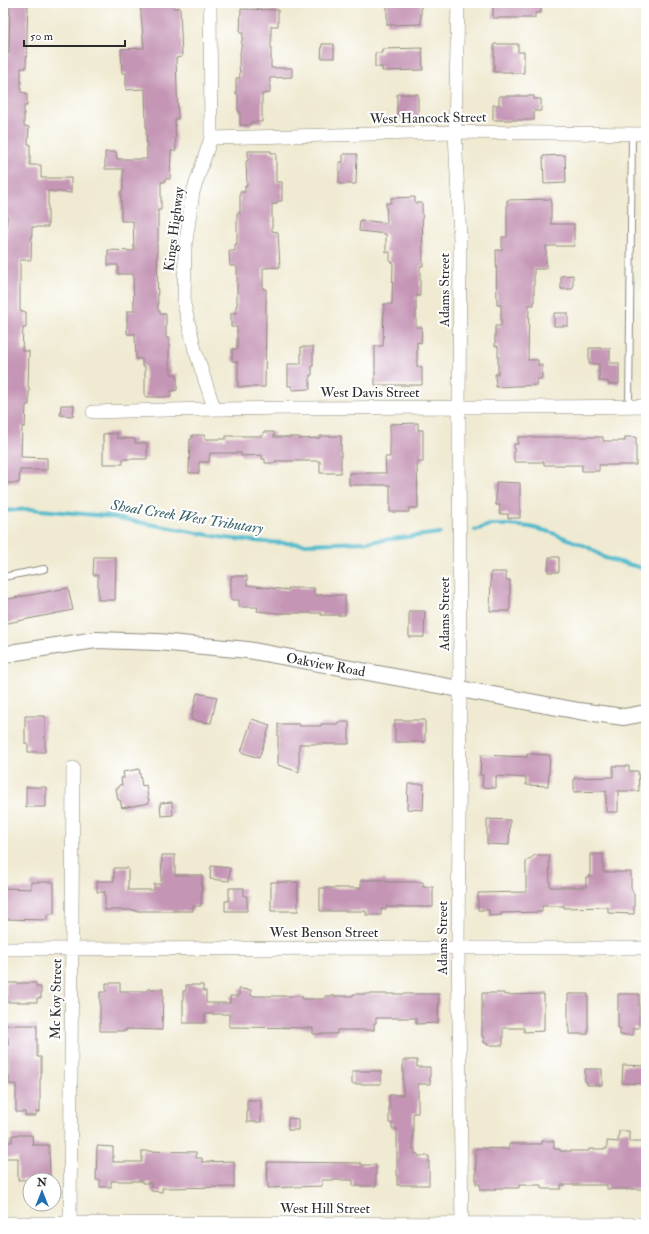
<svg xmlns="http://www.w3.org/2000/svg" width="649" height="1234" viewBox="0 0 649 1234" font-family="'IM FELL Double Pica',serif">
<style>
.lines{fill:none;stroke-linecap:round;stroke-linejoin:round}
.stream{stroke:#4eb9cb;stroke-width:4}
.building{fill:#c595b5}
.service-casing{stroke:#8e8a7e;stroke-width:8}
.minor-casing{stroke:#8e8a7e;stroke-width:14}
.tertiary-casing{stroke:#8e8a7e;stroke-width:18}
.service{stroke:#fff;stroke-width:6}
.minor{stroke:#fff;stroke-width:13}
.tertiary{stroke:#fff;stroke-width:16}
.labels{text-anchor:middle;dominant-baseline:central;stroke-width:4;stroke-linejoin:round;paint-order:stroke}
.street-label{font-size:14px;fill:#2b2b2b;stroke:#fff}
.water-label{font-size:15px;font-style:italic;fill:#39646b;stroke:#fff}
</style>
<rect width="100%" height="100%" fill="#fff"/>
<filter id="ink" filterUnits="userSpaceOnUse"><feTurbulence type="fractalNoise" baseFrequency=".025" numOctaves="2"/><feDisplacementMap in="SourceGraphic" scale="8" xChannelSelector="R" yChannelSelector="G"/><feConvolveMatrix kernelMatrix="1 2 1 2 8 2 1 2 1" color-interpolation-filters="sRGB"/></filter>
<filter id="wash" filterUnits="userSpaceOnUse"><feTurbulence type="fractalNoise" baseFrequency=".012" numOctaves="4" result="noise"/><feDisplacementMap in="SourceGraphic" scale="16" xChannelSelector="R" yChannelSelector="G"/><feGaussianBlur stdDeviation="0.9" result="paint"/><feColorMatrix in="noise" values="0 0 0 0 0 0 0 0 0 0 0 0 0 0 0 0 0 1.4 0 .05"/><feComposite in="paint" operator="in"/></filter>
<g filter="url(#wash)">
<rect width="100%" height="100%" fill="#f0ead2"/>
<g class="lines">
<path class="stream" d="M3,511l27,-2 76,7 119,22 40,4 41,2 61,-2 73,-9
M475,530l15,-5h20l20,2 20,5 38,15 17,11 41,11"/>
</g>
<g id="blocks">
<path class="building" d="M10,3h18l-2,65h-5v24l6,1v13h-3v20l5,1 -1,17h2v21h11v13h30v15l-23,-2v36h-16l-1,33h-11v51l6,1v16h-3l-1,23h7l-1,36h1v18h-3l-1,22 -3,-1 -1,31 26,1v12h-27l-1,13h-16v-244h3l1,-23h-4l2,-62h-2v-21h4l-1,-80h3z
M140,3h23v3l10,-1v3h7l2,49 -6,1 2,61h-3l1,32h-5l-1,28h-5v3h-4v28h-3v32h-1l1,69h2v3h6v24h3v30h2v6h6v16l-6,1v6h-26v-31h-3v-7h-6l-1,-25h-8v-23h7l-1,-37h-15v-9h-10v-15l26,1 -1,-30h-12v-30h2v-22h-18v-17h11l1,7h30l-2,-70 -19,1v-17h-4l-1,-24 23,-1z
M387,3h34v21l-34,1z
M493,3h48v10h-6v5h-42z
M241,9l37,1v16h-7v42h21v9l-22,1v15l-8,1v28h-11v3h-11v-14h-2v-17h-2v-16h4l-1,-16 4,-29h-3z
M322,44h12v14h-13z
M494,44h24v8h6v21h-12v-1h-18z
M422,48l1,22 -41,1v-4h-7v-14h7v-4z
M397,94h21v27h-12v-4h-9z
M499,96h35v3h7v12h-7v9h-41v-15h6z
M248,151h23v2h5v29h6v19h-5v3h-5v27l6,1 2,35 -17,1v21h3v17l-1,81h-27v-25l-6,-1v-12h5v-22h-6v-14h5v-7h1v-38l-1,-2h-6l-1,-15h6v-7h2v-31h3v-21h5v-6h2l-1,-25h2z
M343,154h14l-1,30h-17v-22h4z
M565,155l1,28 -22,1 -1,-28z
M415,197v6h7l1,63h-3v30h-4v31h6l-1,16 -4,-1v25h5v18h-47v-39h8l1,-42h8l1,-42h-3v-10h-4v-18l-27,-3 1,-11 27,3 -1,-20h5v-5z
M551,199v25h23v22h-28v23h-12v36h-5l-1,55h10v5h4v14h-5v6l-41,2 -1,-13h3v-28h-3v-20h6v-21h-4l-1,-55h6v-13h5v-37z
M573,275v14h-12v-13z
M554,313h14v13h-14z
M301,347h12v19h-1v9h-2v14l-18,1v-4h-4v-22h13z
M589,348h21v15h9v21h-11v-3h-9v-17h-10z
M61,405h13l-1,11 -13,-1z
M418,423v7h5v32h-6l1,46h-9v4h-19v-27h-41v-12h37l-1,-16h5v-33z
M263,432h11v5h25v2l21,-1v-2h21v37h-21v-12h-45l1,2h-11v-4h-3v-4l-21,1v-3h-31l-1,9h-10v11h-10l1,-34h2v-4h13v4h21v-3h37z
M117,433v5l18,1v4h12v16h-24v5h-20v-30z
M518,437h85v4h22v-4h11v28h-37v6h-17v-6h-38v-3h-30v-18h4z
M496,482l24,1v35h-12v-4h-9l1,-9h-4z
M94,557h22l-1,43h-17v-25h-5z
M549,557h10v15h-11z
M491,572h15v8h4v31h-20z
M231,576h16v9l41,5v-2h26v7h31v20h-24v-2h-44l-20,-2 1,-4h-19v-7h-8z
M68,588l5,22 -70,14v-24z
M409,611h16l-1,26h-15z
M197,693l20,4 -6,26 -20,-3z
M25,716h20v36h-17v-8h-3z
M252,719l18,6 -11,33 -18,-6z
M395,720h30v22h-30z
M338,722h11v22h-50v28l-21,-7v-41h21v2h22v-2h17z
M527,754l23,1 -2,31 -22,-1v-7l-30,-2v12l-14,-1 1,-12h-3l1,-20 46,2z
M613,766h16v5h9l1,20h-21v21h-12v-21l-32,1v-14l39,-1z
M139,769l3,17 4,-1 3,18 -27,5 -2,-8h-2l-2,-12h3v-3h3l-1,-7h3l-1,-6z
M408,784h16l-1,26 -16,-1z
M26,787h20v20h-20z
M172,802l1,13 -12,1 -1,-13z
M487,819l23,1 -1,25 -22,-1z
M590,854h13v18h28v16l3,6v20l-26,-1v-6l-44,1v-2h-22v6l-41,1 1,2 -13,1v-6h-11v-17l48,-1v-30l9,-7h14l1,32h36v-10h4z
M162,855h13v20h27l-1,31h-8v5h-58v-1h-30v-18h-8v-11h17v-13h14v22h26v-6h7z
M211,866l19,2 -1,13 -19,-2z
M361,880h25v2h37v5h10v20h-47v2h-5v6h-15v-4h-46v-23h41z
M31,882h23v32h-7v6l-44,-1v-31l28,1z
M271,882h27v29h-27z
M229,888h15v8h3v15h-22v-10h4z
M6,983h30v4h5v11h-4v4h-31z
M106,983h14v8h28v-2h15l-1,41 -36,-1v2h-26v-39h6z
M186,985h17v6h3v12h24v-7h9v-7l12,1v6h51v3h23v-3h28v-2h86l-1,29 -22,1v-6h-40v5h-2v7h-37v4h-24v-6l-84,-1v-13h-24v9h-22v-32h3z
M482,993h22v2l40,-1v37l-20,1v-4h-21v17h-16v-2h-3v-6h-2z
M568,994h20v40h-19v-7h-1z
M618,994h21v34h-6v7h-13v-7h-2z
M6,1025h31v32h4v22h-1v33h-4v4h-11v-4h-9v-28h-7l-1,-46h-2z
M403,1060h14v7h13v17h-12v29h-5v36h2v5h3v2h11v29h-32v-56h-5v-6h-3v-28h14z
M623,1065l23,1 -1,18 -23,-1z
M585,1069h17v16h-15v-3h-2z
M352,1071h29v13h-29z
M247,1100h14v22h-14z
M288,1118l10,1v11h-10z
M619,1131h10v11h17v47h-39v-4h-46v4h-19v-4h-23v3h-24v2h-15v-6h-4v-36l33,1v-5h33v-3h12v8h6v2h29v-2h18v-8l11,1z
M12,1135h20l1,10h16l1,34 -32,1v-22h-13l-1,-16h8z
M97,1146l16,1v15h29v-11l54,1v6h6v4l32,-1v26l-72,1v4l-11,-1v-8h-9v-2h-31v6h-11v-7h-4z
M267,1162l94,1v2h15v21h-23v-6h-31v6l-54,2z"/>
</g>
</g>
<g filter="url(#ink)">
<use href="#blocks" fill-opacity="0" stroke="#8e8a7e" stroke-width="1"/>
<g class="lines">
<defs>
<path id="service" d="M629,406l3,-271
M3,577l41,-8"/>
<path id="minor" d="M210,3l1,135 -18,54 -8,56 -1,56 11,46 19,58
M458,3l-3,129 5,108 -1,177 1,285 -2,246 4,277
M211,138l244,-6 191,2
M93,412c184,-6 369,-4 553,-6
M3,949l440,-1h203
M3,1223l643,1
M70,1231l3,-463"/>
<g id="tertiary">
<path id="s1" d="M3,656l13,-4 80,-12 62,2 90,8 331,61 45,6 22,-4"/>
</g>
</defs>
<use href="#service" class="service-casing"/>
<use href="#minor" class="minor-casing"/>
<use href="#tertiary" class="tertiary-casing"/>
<use href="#service" class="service"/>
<use href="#minor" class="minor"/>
<use href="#tertiary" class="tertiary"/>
</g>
</g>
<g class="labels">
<g class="street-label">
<text transform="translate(428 118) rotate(-1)">West Hancock Street</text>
<text transform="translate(174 229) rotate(-83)">Kings Highway</text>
<text transform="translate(444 290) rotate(-90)">Adams Street</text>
<text x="370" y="392">West Davis Street</text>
<text transform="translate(444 614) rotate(-90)">Adams Street</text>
<text stroke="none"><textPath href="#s1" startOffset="326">Oakview Road</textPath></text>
<text x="324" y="932">West Benson Street</text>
<text transform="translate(442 938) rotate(-90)">Adams Street</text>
<text transform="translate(56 999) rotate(-89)">Mc Koy Street</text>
<text x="325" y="1208">West Hill Street</text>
</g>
<g class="water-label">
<text transform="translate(187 517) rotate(9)">Shoal Creek West Tributary</text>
</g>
</g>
<rect width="649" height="1234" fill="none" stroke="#fff" stroke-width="16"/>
<g transform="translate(42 1192)"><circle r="19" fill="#ffffff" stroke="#aaaaaa"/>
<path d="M0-3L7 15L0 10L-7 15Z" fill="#1f6fb2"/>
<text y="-6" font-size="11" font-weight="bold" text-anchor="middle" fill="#2b2b2b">N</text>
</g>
<path d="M24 40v6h101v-6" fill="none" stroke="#2b2b2b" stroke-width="2"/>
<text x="30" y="40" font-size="12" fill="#2b2b2b" stroke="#ffffff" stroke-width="3" paint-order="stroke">50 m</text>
</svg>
